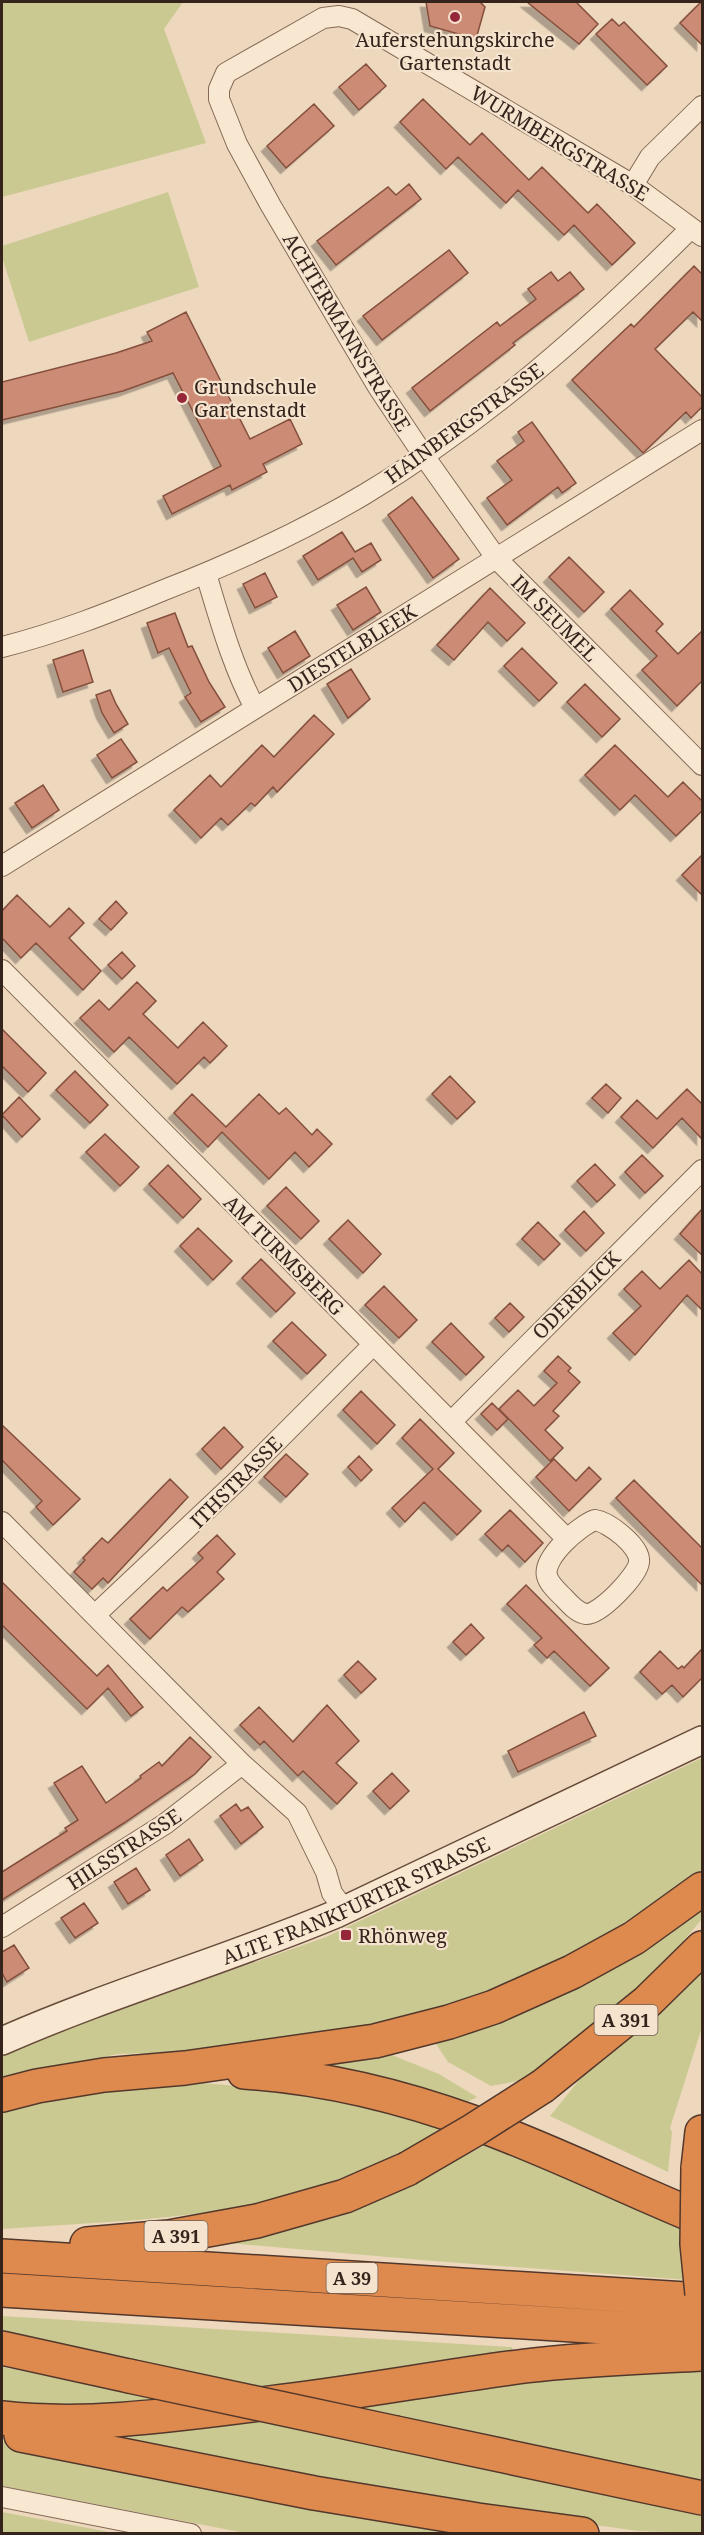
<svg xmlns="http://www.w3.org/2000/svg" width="704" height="2535" viewBox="0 0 704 2535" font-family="'Noto Serif',serif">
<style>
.green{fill:#cbc992}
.building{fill:#cb8b74;stroke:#844f3d;stroke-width:1.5;filter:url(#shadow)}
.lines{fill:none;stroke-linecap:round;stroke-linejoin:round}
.street-casing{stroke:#856957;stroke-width:22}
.secondary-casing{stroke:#674a3a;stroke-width:30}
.highway-casing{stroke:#52382c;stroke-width:36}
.street{stroke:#f8e7d1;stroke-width:20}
.secondary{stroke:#f8e7d1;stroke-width:27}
.highway{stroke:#de894d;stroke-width:33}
.highway-bridge-casing{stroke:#52382c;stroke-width:36;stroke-linecap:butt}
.highway-bridge{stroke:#de894d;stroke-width:33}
.poi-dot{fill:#942839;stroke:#f5e3cd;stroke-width:2}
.labels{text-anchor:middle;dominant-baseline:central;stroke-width:4.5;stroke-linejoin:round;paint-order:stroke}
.shield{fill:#f5e3cd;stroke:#6e5d51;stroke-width:1.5}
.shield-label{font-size:18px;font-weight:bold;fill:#34241c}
.poi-label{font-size:20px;fill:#34241c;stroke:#f5e3cd;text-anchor:start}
.street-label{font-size:20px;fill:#34241c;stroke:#f5e3cd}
</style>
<defs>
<filter id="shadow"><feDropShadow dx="-5.5" dy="5.5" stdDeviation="0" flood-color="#0004"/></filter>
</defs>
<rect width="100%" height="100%" fill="#edd8be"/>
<path class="green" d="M2,2h181l-19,27 42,114 -204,54z
M168,192l31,95 -170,55 -27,-85v-11z
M702,1758v112l-52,40 -78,52 -111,44 -85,24 -194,22 -64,2 -116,23v-22l64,-26 260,-92z
M702,1905v14l-42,50 -57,50 -80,61 -32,6 -43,-24 -12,-18 3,-9z
M702,1966v61l-32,101 2,4 -4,40 -118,-56 30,-37z
M387,2053l52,21 38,23 -21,11 -141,-42z
M167,2080l117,10 164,37c-61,34 -133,66 -202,79 -80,15 -163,17 -244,23v-122z
M485,2145l217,86v50l-269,-20 -204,-18 157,-45z
M2,2316l510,31 1,10 -339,50 -172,2v-42l118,23 -118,-55z
M702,2366v120l-332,-43 332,73v17l-64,-2 -157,-22 -382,-69 2,-10 335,-42z
M2,2441l19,3 484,89h-260l-243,-47z
M2,2512l113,21h-113z"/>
<path class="building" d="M426,2h54l5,5 -9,32 -46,-13z
M527,2h49l22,22 -19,20z
M701,2h1v43l-22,-22z
M612,19l7,7 5,-4 43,44 -20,19 -51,-51z
M366,64l20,22 -27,24 -20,-23z
M423,99l47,46 12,-12 47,47 13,-13 46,46 9,-9 38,39 -23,22 -38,-40 -10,10 -46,-45 -12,13 -48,-46 -12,12 -46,-47z
M314,104l20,22 -48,42 -19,-22z
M409,184l12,15 -85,66 -19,-24 71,-54 8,8z
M449,250l19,23 -86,67 -19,-24z
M694,266l8,8v47l-9,-9 -38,37 47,48v10l-11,11 -5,-6 -43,41 -71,-73 59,-56 3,3z
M551,272l7,9 12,-9 14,17 -71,54 2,2 -85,66 -18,-23 85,-66 3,4 36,-27 -8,-10z
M186,312l64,127 40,-20 12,25 -39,20 4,8 -35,18 -2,-5 -58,29 -9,-18 58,-30 -48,-93 -50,18 -121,29v-38l114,-29 36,-12 -5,-9z
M532,422l44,61 -14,10 -4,-6 -51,38 -20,-27 25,-18 -15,-19 27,-20 -6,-9z
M412,497l47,62 -26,19 -45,-63z
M342,532l13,20 16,-9 10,17 -19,12 -9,-14 -35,22 -15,-24z
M569,557l35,35 -20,20 -35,-35z
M265,573l12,24 -22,11 -12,-24z
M366,587l15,25 -28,18 -16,-25z
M490,588l35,35 -18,18 -19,-19 -34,38 -17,-15z
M630,590l33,34 -7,7 22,23 24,-23v50l-25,25 -35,-36 15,-14 -46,-47z
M175,613l13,34 4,-1 17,36 16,25 -24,15 -16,-25 6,-4 -22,-45 -11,5 -11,-30z
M295,631l15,25 -27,17 -15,-25z
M522,648l35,35 -18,18 -35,-35z
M83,650l10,32 -30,10 -10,-32z
M351,669l19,30 -22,19 -21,-34z
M585,684l35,35 -18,18 -35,-35z
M110,690l6,14 12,20 -14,9 -12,-20 -6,-18z
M314,715l20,19 -57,58 -4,-5 -18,19 -4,-3 -23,22 -7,-7 -20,20 -27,-28 36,-35 11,12 41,-42 12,12z
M121,739l16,23 -25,16 -15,-23z
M615,745l53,52 15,-15 19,19v10l-26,25 -41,-41 -15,15 -35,-35z
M43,785l16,25 -27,18 -17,-25z
M702,855v40l-20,-20z
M17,895l33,32 19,-19 15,15 -15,15 32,33 -18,19 -47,-47 -15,15 -19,-20v-27z
M116,901l11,12 -16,17 -12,-11z
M122,952l13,14 -13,13 -14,-14z
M137,982l19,19 -13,13 35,34 25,-26 24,24 -17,17 -6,-6 -27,27 -48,-47 -15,15 -34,-34 19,-18 10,10z
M2,1029l44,44 -18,19 -26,-26z
M75,1071l33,34 -18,18 -34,-33z
M450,1076l25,26 -18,17 -25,-25z
M606,1084l15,14 -13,15 -16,-15z
M687,1089l15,15v35l-20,-21 -29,30 -32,-31 16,-17 20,19z
M192,1094l34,33 33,-33 20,20 7,-6 26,27 5,-6 15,15 -23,23 -14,-15 -26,27 -47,-47 -14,15 -34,-34z
M19,1097l21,22 -18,18 -20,-22z
M105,1134l34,33 -19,19 -34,-34z
M642,1155l21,21 -18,17 -20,-21z
M595,1164l20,21 -18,17 -20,-21z
M168,1165l33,34 -18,19 -34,-34z
M286,1187l33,34 -18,18 -34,-33z
M702,1209v46l-22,-21z
M584,1211l20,22 -18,18 -21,-21z
M348,1220l33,34 -18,19 -34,-34z
M538,1222l22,22 -16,16 -22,-21z
M198,1228l34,33 -19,19 -33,-34z
M261,1259l34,34 -19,19 -34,-34z
M689,1260l13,14v36l-15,-15 -52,60 -22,-22 28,-27 -17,-17 18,-18 18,18z
M384,1286l33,34 -18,18 -34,-33z
M510,1303l14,14 -15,15 -14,-14z
M292,1322l34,33 -19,19 -34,-33z
M451,1323l33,34 -18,18 -34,-33z
M558,1356l13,12 -3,3 12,11 -27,29 6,5 -14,14 18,18 -13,13 -51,-52 19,-19 16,16 23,-23 -13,-12z
M361,1391l34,34 -18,19 -34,-34z
M492,1403l16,16 -11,11 -16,-16z
M420,1419l34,34 -16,16 43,42 -24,24 -33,-33 -19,20 -13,-14 41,-39 -31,-31z
M2,1425l78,74 -27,26 -17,-18 6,-6 -40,-41z
M224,1427l19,20 -22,22 -19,-20z
M286,1454l22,20 -22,23 -22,-20z
M359,1456l13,14 -11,11 -13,-14z
M554,1459l22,22 13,-14 12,12 -32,32 -33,-34z
M170,1479l18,18 -80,86 -5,-5 -11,11 -18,-17 11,-12 -2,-2 19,-20 6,5z
M634,1480l68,68v37l-86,-87z
M510,1510l33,33 -18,19 -17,-17 -6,6 -17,-17z
M217,1535l18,19 -18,18 7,7 -36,33 -6,-5 -32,32 -20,-20 33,-32 4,4 36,-33 -5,-5z
M2,1582l95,94 11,-11 35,42 -12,9 -23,-28 -21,21 -85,-84z
M526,1585l83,83 -19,18 -36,-35 -7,7 -13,-13 8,-7 -35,-34z
M471,1624l13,14 -18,17 -13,-13z
M702,1649v29l-19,19 -11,-12 -10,9 -22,-22 20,-21 18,18 4,-3 2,2z
M358,1661l18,18 -15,14 -17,-18z
M327,1705l32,36 -23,22 21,20 -20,21 -34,-33 -5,5 -34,-35 -4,4 -20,-20 19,-18 34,35z
M584,1712l12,24 -78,36 -10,-21z
M190,1737l21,20 -16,17 -71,49 -122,77v-28l65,-41 -2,-3 13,-8 -24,-37 28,-17 24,37 35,-25 -1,-2 19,-14 3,4z
M392,1773l17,18 -19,18 -17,-18z
M236,1804l5,7 7,-4 15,20 -22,17 -21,-28z
M189,1839l14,21 -23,16 -14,-21z
M136,1868l14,22 -22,14 -14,-22z
M84,1903l14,20 -23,15 -14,-20z
M14,1945l15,23 -22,14 -5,-9v-21z"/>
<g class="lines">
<defs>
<path id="street" d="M633,185l17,-28 52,-51
M702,236l-69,-51 -281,-166 -13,-3 -16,2 -97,55 -7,16v10l18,45 34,62 107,181 46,69 73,103 205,206
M206,574c14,46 26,91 49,134
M2,647c56,-14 109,-35 162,-57 69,-27 137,-58 201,-96 121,-73 226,-166 326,-266
M2,866l700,-436
M2,970l565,569
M451,1422l251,-252
M595,1520c13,2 46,26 44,42 -1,13 -39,53 -53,52 -9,-1 -16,-10 -22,-16 -6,-6 -15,-14 -17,-22 -5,-18 33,-51 48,-56z
M2,1522l240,242 55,49 29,59 6,21 12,16
M95,1615l141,-133 137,-137
M2,1927l163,-103 77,-60
M2,2497l189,37"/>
<g id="secondary">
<path id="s1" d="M2,2041c109,-48 224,-81 334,-127l366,-174"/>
</g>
<path id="highway" d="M244,2072c78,5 157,24 231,51 77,28 151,65 227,96
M543,2086l104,-84 55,-54
M2,2095l35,-9 67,-11 81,-7 190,-27 74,-19 45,-15 78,-35 62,-34 68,-49
M698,2168l4,-36
M87,2244l82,-7 88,-16 88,-25 62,-27
M2,2256l700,44
M2,2290l700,43
M2,2348l127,28
M2,2418c89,10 178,-4 267,-15 86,-10 171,-26 256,-37 59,-7 119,-9 177,-12
M396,2433l306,65
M21,2435l293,58 164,27 104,14"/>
</defs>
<use href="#street" class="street-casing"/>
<use href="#secondary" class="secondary-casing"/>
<use href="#highway" class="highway-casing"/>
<use href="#street" class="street"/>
<use href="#secondary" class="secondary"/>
<use href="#highway" class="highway"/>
<defs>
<path id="highway-bridge" d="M698,2168l-1,76 5,50
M407,2169l67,-39 69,-44
M129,2376l267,57"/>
</defs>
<use href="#highway-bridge" class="highway-bridge-casing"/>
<use href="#highway-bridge" class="highway-bridge"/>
</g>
<g class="poi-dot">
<circle cx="455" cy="17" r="6"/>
<circle cx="182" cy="398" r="6"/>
<rect x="340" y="1929" width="12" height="12" rx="3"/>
</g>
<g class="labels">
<g class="shield">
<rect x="594.5" y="2005" width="63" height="30" rx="4.5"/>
<rect x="144.5" y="2221" width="63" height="30" rx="4.5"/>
<rect x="326.5" y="2263" width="51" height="30" rx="4.5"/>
</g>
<g class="shield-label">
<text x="626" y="2020">A 391</text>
<text x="176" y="2236">A 391</text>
<text x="352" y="2278">A 39</text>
</g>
<g class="poi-label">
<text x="455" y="39" text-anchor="middle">Auferstehungskirche<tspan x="455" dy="23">Gartenstadt</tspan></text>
<text x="194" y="386">Grundschule<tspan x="194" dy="23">Gartenstadt</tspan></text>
<text x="358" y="1935">Rhönweg</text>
</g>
<g class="street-label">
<text transform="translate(560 143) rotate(31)">WURMBERGSTRASSE</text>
<text transform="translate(347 332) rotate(59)">ACHTERMANNSTRASSE</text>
<text transform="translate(464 423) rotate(-36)">HAINBERGSTRASSE</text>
<text transform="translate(555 618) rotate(45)">IM SEUMEL</text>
<text transform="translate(352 648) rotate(-32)">DIESTELBLEEK</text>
<text transform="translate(284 1255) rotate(45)">AM TURMSBERG</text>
<text transform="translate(576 1295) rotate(-45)">ODERBLICK</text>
<text transform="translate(236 1482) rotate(-45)">ITHSTRASSE</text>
<text transform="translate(124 1849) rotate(-33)">HILSSTRASSE</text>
<text stroke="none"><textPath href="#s1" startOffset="381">ALTE FRANKFURTER STRASSE</textPath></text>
</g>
</g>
<rect width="704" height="2535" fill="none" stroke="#34241c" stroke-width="6"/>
</svg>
